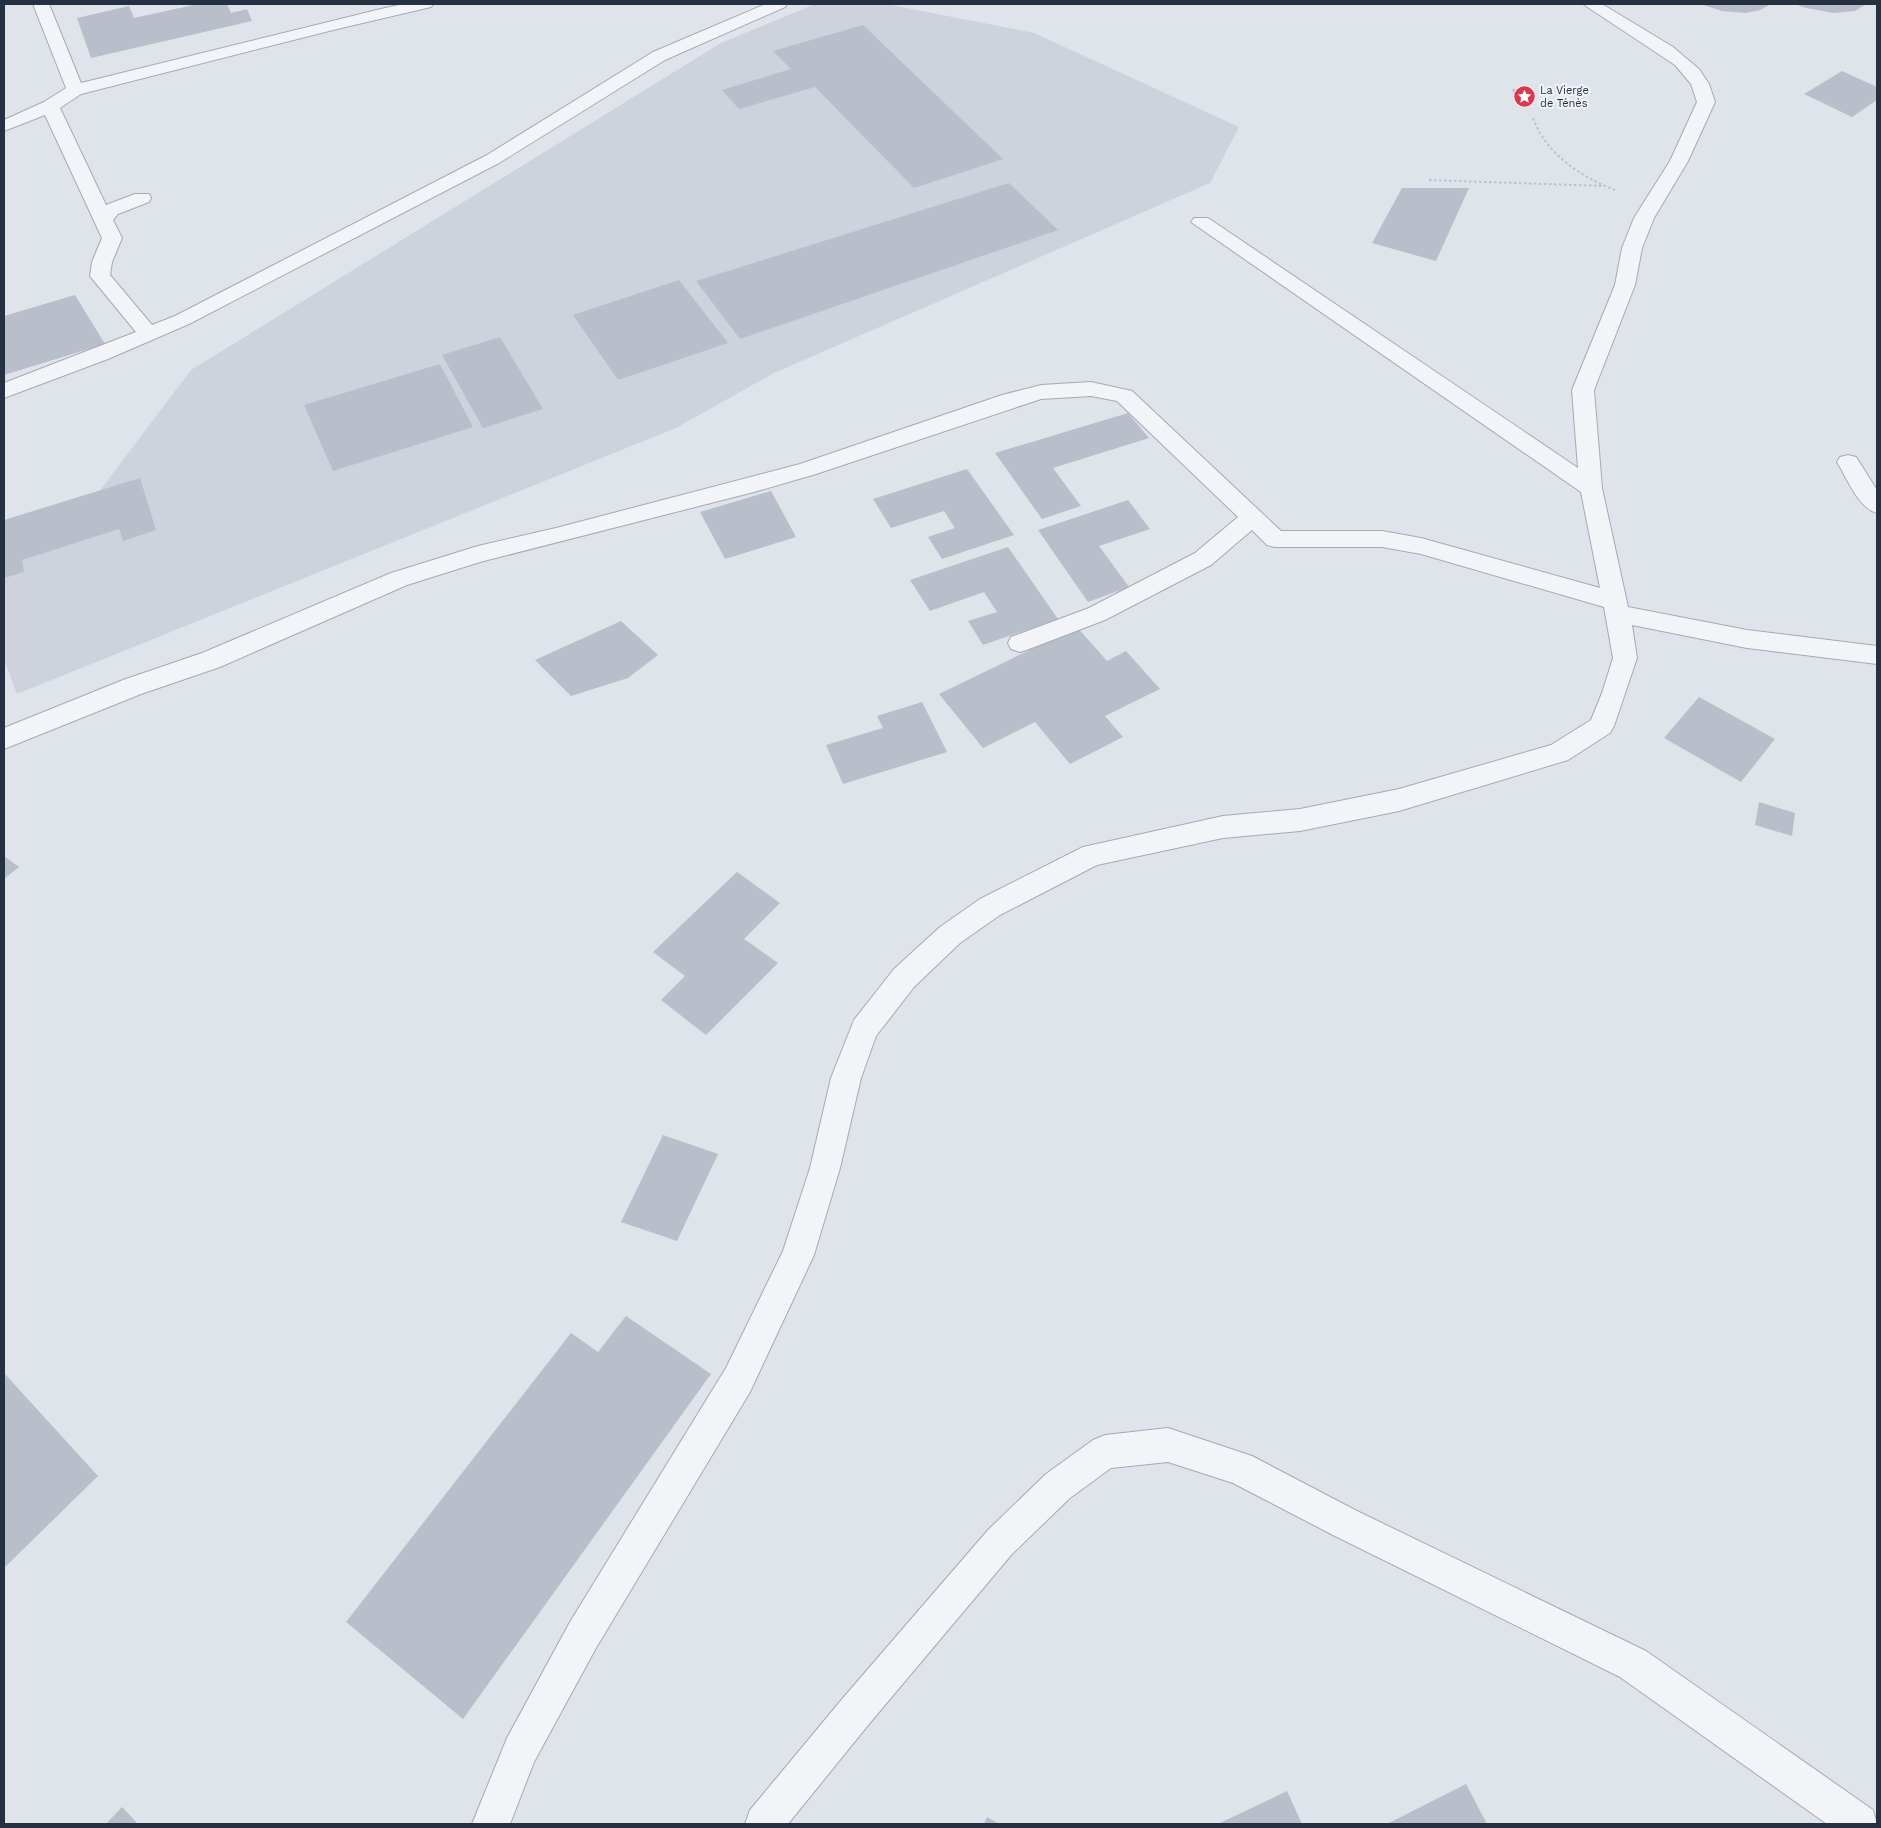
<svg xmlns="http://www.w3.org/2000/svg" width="1881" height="1828" viewBox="0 0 1881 1828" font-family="'Work Sans',sans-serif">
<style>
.built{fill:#cdd2dc}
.building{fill:#b8bfca}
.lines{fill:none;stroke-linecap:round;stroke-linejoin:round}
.minor-casing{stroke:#a4aab5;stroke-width:2}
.path{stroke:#bdc1c9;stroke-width:2;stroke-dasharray:2.5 2.5;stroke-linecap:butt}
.minor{fill:#f2f4f8;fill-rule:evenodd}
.labels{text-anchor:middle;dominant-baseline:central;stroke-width:4.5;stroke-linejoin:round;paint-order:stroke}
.far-poi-label{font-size:11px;fill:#263043;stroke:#eff2f7;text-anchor:start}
</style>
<rect width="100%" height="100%" fill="#dfe3ea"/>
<path class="built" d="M815,4h71l148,29 205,94 -29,56 -436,190 -98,55 -659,266 -13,-35v-138l94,-28 93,-123 530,-327z"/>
<path class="building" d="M198,4h29l4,9 16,-4 5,12 -161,37 -14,-40 52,-12 5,12z
M1700,4h71l-11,6 -14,3 -24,-2z
M1795,4h71l-11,7 -21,2 -28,-5z
M863,25l140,134 -89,29 -99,-101 -76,22 -17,-19 69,-21 -18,-18z
M1842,71l35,16v13l-25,17 -48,-23z
M1512,89h17l5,11h-18z
M1009,183l49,47 -318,109 -44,-58z
M1402,188h67l-33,73 -64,-18z
M679,280l49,63 -110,37 -45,-65z
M75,295l30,49 -101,31v-59z
M500,337l43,72 -60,19 -41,-73z
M440,364l33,63 -140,44 -29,-66z
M1128,413l21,25 -96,30 28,38 -39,13 -47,-66z
M967,469l47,66 -72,24 -14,-22 27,-9 -11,-17 -53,17 -18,-29z
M140,478l16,52 -33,11 -4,-12 -97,31 2,12 -20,6v-58z
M771,491l25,46 -71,22 -25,-47z
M1128,500l22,29 -51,17 30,41 -41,15 -50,-72z
M1008,547l50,72 -75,26 -15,-24 29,-9 -13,-20 -54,19 -20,-31z
M621,621l37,34 -30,23 -57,18 -36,-36z
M1077,627l30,34 19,-10 34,38 -55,27 18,21 -53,27 -35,-42 -52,26 -44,-54z
M1699,697l76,42 -34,43 -77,-44z
M922,702l25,50 -104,32 -17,-39 57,-17 -6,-12z
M1759,802l36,11 -3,23 -37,-11z
M4,856l15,11 -15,12z
M737,872l43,31 -36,36 34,24 -72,72 -45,-35 24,-24 -32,-24z
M663,1135l55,19 -41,87 -56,-19z
M626,1316l85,58 -248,345 -117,-97 225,-289 27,19z
M4,1373l94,103 -94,92z
M1466,1784l21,40h-100z
M1287,1791l15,33h-84z
M122,1807l16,17h-32z
M987,1817l12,7h-15z"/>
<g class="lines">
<defs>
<path id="minor" d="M33,4h16l32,79 300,-74 22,-5h30l-2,3 -94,22 -256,65 -21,14 46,97 29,-11h14l2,4 -2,4 -31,12 -5,6 9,18 -10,24 -2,13 42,50 23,-9 312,-161 166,-103 113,-48h21l-2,3 -120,53 -166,103 -310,161 -81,35 -104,39v-15l132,-51 -46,-56 2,-14 10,-24 -57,-123 -41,16v-11l40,-18 22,-14z
M1583,4h19l71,43 26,22 10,15 6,18 -27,59 -34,57 -12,30 -7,37 -41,105 8,98 26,119 119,23 130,16v18l-130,-16 -115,-23 5,33 -23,68 -4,7 -42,27 -169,51 -99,20 -77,7 -126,27 -97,50 -40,28 -46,44 -38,49 -15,42 -21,90 -26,87 -64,137 -154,256 -62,114 -24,62h-38l35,-86 63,-116 156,-254 57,-117 27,-83 21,-90 23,-58 40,-51 46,-42 40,-28 103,-52 140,-31 77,-7 99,-20 152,-44 40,-25 11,-27 11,-35 -9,-51 -183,-53 -39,-7h-107l-8,-2 -15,-15 -41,35 -106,55 -76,29 -9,3 -9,-3 -3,-6 3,-6 78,-29 106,-55 43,-36 -121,-116 -26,-5 -50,3 -225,75 -62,18 -274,70 -73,23 -187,82 -79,27 -137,55v-21l119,-48 79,-27 189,-80 87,-27 78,-18 244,-64 202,-69 39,-10 50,-3 41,9 149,140h101l39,7 179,50 -19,-96 -390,-270 3,-4h14l370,250 -6,-78 43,-105 7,-37 12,-30 36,-57 27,-59 -6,-18 -16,-19z
M1848,455l8,2 21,33v23c-19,-5 -30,-35 -40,-51l3,-5z
M1168,1428l84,28 103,54 291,141 227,159 4,14h-50l-207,-147 -289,-143 -98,-51 -65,-21 -57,6 -41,30 -58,56 -143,170 -81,100h-43l5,-14 93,-112 145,-168 58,-56 47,-34 12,-5z"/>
</defs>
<use href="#minor" class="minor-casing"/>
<path class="path" d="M1533,118c13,36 48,59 82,72
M1429,180l174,6"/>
<use href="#minor" class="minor"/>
</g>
<defs>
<symbol id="sight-disc" viewBox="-11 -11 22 22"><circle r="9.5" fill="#dd364f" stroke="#eff2f7"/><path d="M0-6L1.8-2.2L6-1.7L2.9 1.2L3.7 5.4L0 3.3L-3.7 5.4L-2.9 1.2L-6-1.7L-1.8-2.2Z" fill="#fff"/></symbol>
</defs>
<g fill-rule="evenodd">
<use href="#sight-disc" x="1512" y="84" width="25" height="25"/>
</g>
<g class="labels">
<g class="far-poi-label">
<text x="1540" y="90">La Vierge<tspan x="1540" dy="13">de Ténès</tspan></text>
</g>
</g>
<rect width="1881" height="1828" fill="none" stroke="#263043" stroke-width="10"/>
</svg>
